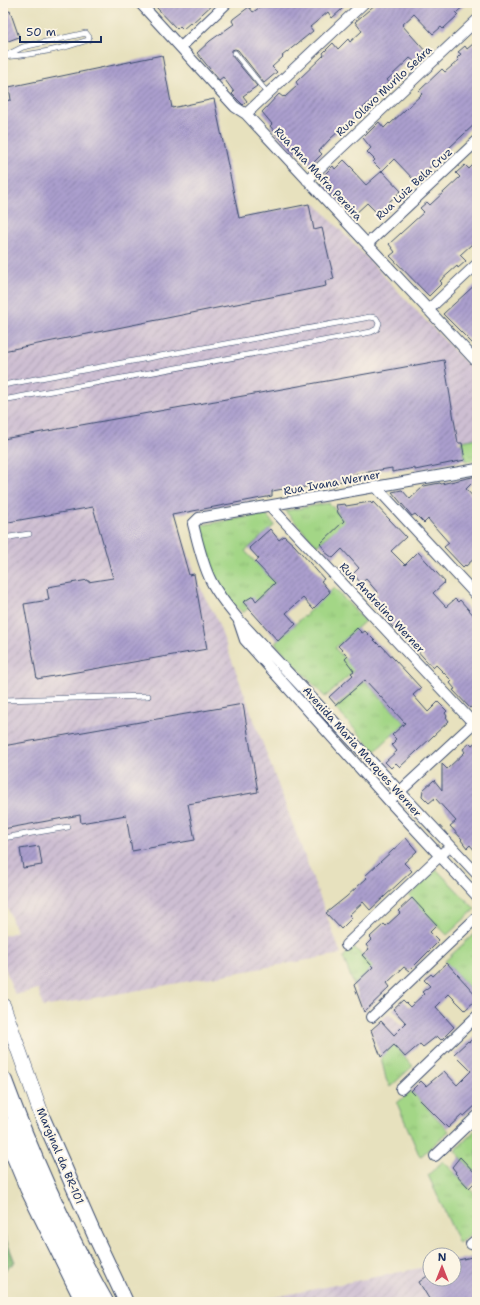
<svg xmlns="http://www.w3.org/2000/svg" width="480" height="1305" viewBox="0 0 480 1305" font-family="'Shantell Sans',sans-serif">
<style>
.industrial{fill:url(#industrial-furrows)}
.grass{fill:url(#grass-tufts);stroke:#5f8272}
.forest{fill:url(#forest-firs);stroke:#4e7368}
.building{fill:url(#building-hatch)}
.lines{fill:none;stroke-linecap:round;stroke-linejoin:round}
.service-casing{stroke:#3a4a6c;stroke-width:6}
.minor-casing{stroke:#3a4a6c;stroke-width:12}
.secondary-casing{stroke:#3a4a6c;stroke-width:16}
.primary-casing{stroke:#3a4a6c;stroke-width:16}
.motorway-casing{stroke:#3a4a6c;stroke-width:20}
.service{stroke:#fff;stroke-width:5}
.minor{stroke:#fff;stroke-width:10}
.secondary{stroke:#fff;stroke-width:14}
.primary{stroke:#fff;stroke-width:15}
.motorway{stroke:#fff;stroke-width:18}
.labels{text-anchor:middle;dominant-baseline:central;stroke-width:4;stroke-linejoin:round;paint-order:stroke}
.street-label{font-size:11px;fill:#1b2f5e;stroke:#fcf5e5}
</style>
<defs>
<pattern id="industrial-furrows" width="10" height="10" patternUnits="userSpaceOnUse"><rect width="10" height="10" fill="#cdbed2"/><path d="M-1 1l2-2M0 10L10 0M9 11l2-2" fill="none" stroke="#a69bae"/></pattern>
<pattern id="grass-tufts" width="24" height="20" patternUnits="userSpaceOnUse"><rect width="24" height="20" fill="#a3d686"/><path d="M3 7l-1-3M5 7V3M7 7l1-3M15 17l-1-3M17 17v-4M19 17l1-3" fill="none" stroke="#8cb876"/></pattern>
<pattern id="forest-firs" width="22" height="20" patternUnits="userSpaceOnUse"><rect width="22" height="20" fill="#82b773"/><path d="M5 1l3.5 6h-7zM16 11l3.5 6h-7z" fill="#6a9562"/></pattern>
<pattern id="building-hatch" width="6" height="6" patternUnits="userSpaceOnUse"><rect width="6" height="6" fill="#ab9fcd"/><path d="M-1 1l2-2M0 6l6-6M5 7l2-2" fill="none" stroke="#8a82aa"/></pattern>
</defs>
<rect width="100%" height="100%" fill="#fcf5e5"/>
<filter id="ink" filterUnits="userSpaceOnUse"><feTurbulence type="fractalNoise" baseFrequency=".025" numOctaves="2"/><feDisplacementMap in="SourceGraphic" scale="8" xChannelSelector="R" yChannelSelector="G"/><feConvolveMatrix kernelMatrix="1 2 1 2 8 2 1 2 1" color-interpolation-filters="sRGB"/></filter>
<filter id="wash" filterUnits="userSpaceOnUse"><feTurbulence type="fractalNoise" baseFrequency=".012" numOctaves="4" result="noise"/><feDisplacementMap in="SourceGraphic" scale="16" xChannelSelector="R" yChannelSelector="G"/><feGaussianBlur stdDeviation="0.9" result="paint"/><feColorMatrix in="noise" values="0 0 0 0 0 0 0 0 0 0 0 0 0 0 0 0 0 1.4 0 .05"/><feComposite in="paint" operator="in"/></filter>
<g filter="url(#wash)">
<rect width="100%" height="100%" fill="#e7e1be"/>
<path class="industrial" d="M315,203l162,172v63l-310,56 5,21h2l29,79 12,21 126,339 -298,53 -5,-18 -23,6 -12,-32v-27l13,-4 -8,-23h-5v-642z
M389,1013l19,19 -27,25 -10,-27z
M472,1257l5,9v36h-227l180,-36v13h24z"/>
<path class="grass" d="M477,438v22l-11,2 -4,-21z
M329,503l16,18 -28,25 -32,-35z
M265,514l10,11 -30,26 30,32 -32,30c-7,-7 -15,-14 -21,-23 -7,-11 -22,-49 -23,-62l3,-3z
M334,588l31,33 -30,27 20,22 -30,27 -50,-54z
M365,681l40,42 -30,28 -40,-43z
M437,870l38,39 -28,26 -38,-39z
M477,931v65l-32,-35z
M354,947l19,20 -19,18 -11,-28z
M394,1045l19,21 -23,21 -4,-8 -5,-22z
M411,1091l38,40 -29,26 -23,-54z
M475,1130l2,2v43l-22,-24z
M443,1161l34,35v33l-18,14 -31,-68z"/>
<path class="forest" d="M3,1232l12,30 -12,10z"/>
<g id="blocks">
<path class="building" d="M160,3h54l-23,21 -1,-1 -7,6 -3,-3 -3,3 -21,-22z
M269,3h78l-6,7 -9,8 -4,-6 -18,15 3,4 -31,25 1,1 -11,10 5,5 -13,11 -26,-33 -3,-1 -3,1v6l25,30 -14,10 4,5 -4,4 -11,-11 2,-2 -11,-15 -4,3 -22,-27 13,-12 24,-17 -2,-3 1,-2 16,-12 4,5 12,-8 1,1z
M377,3h90l-11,10 2,2 -15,14 -2,-2 -8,7 -19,-20 -12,11 25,28 -10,9h-2l-5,-4 -23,22 4,5 -12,11 -2,-2 -14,14 1,1 -34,30 -11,12 3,3 -11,11 -14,-14 -3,3 -24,-28 2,-2 -10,-12 17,-18 4,3 1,-1 1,1 13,-12 -2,-3 28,-27 -1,-2 10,-10 5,6 10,-10 2,3 12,-11 -7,-9z
M10,11l9,26 -16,6v-30z
M473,44l4,5v73l-28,26 1,1 -35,32 -21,-22 -12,12 19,20 -12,11 4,4 -12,11 -14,-14 -13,12 -13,-13 -1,1 -16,-17 2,-2 -5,-6 12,-12 2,3 9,-9 10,10 -1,1 13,14 16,-14 -9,-9 2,-2 -8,-8 4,-4 -8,-10 16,-16 5,6 5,-5 1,1 32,-30 -3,-3 23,-22 3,3 14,-12 -2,-2 4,-4 -3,-2 7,-6 2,3z
M162,55l10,53 42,-9 25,119 70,-14 5,26 8,-2 12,51 -9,2 1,5 -323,65v-250l8,-1 -2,-13z
M477,161v88l-5,-5 -12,11 6,6 -8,7 -1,-2 -17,15 2,2 -13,13 -39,-40 5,-4 -6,-8 35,-32 -4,-4 7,-6 3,3 30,-28 -4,-4 9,-8 4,4z
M477,283v65l-34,-34z
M444,360l14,83h4l3,17 -50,10v-2l-23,4v-4l-30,5 -16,4 1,3 -10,2v3l-16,3 -1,-4 -31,6v-2l-17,3v5l-100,19 17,60 5,-1 13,75 -170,30 -13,-75 25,-4 -2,-11 2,-1 -1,-1 40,-7v2l25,-4 -20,-71 -90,16v-84z
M477,476v2l-11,11 11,12v55l-11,10 -1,-1 -2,2 -19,-20 5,-4 -15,-17 -6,-7 -4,4 -9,-9 -3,2 -20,-24 10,-2 8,9 14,-13 16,-3 1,1z
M370,502l2,2 1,-2 33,35 -15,14 14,14 13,-13 27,30 -12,11 13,14 9,-8 3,3 2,-2 17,19v83l-7,6 -17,-18 2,-1 -5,-6 2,-2 -16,-16 -3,3 -37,-41 -2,1 -7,-7 1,-2 -17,-19 7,-7 -12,-14 -5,4 -8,-9 6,-6 -17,-19 -9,9 -8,-6 1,-1 -6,-7 24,-23 -6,-8 -2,-8 9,-1 1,2z
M270,529l9,11 5,-4 11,10 29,33 -3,2 9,11 -17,17 -10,-11 -17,15 10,11 -18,17 -35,-39 10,-6 3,5 19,-18 -20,-21 4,-3 -10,-11z
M357,628l5,5 3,-2 15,15 1,-1 40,43 -8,7 15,17 10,-10 9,9 -2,2 2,3 -1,1 3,4 -49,46 -4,-4 -5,5 -6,-6 12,-11 -5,-6 3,-3 -1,-1 2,-2 -4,-4 13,-12 -40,-43 -29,25 -7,-8 24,-22 -2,-2 3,-2 -9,-12 3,-3 -10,-10z
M243,704l15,88 -70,12 7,36 -63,11 -6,-36 -45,8 -1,-8 -77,14v-83z
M477,741v112l-7,-8 -3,3 -6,-8 1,-1 -12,-13 6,-5 -21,-23 -6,5 -7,-7 1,-6 11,-10 8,10v-26l5,5 18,-17 -2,-3 7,-6 2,2z
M406,838l11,13 -13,12 8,8 -42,39 -7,-8 -14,13 3,3 -11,11 -15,-16 20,-16 21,-19 -2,-2z
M39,846l3,19 -19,3 -3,-19z
M412,898l25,27 -7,7 9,9 -30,30 -5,-4 -17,16 3,4 -26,25 -10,-27 19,-18 -11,-12 7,-6 -3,-4 6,-6 -2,-2 14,-13 2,2 14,-13 -2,-2z
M447,963l30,33v3l-12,11 -16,-16 -13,13 18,20 -13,13 -4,-4 -14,11 -3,-3 -15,13 -11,-12 -13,12 -10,-27 10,-9 13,14 12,-12 -13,-14 10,-9 7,7 14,-13 -2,-2 8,-6 -6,-6 7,-6 2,2z
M477,1035v69l-13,12 -2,-1 -14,13 -37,-37 10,-10 5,5 18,-15 13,14 14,-14 -17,-17 14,-13 1,1z
M460,1157l17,18v5l-8,8 -14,-15 1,-1 -4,-5z
M472,1257l5,9v36h-46l-12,-20 11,-8v5h24v-18z"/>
</g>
</g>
<g filter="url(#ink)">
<use href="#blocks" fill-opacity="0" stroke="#3a4a6c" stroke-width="1"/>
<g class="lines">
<defs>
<path id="service" d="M235,53l33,41
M3,57l20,-10 63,-14 3,4 -1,3c-28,10 -56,15 -85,17
M3,385l367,-68 6,1 3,5 -2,6 -6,3 -368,68
M3,538l26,-4
M3,700l145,-4
M3,838l65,-11"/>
<path id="minor" d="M140,3l95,104 11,7 231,248
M181,47l46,-44
M246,114l118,-111
M307,180l170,-160
M367,244l110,-103
M428,310l49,-46
M477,469l-278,49 -6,6c5,19 9,39 18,57 7,14 17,26 27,38l239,255
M376,487l101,109
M270,506l207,221
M239,622l6,18 145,162 87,94
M395,796l82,-76
M346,945l99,-94
M372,1017l105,-100
M401,1089l76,-73
M435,1156l42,-40
M471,1244l6,-5"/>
<path id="secondary" d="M42,1116l52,118 32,68"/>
<path id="primary" d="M3,1006l39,110"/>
<path id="motorway" d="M3,1081c28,76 61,150 101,221
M3,1126l26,62 56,114"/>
</defs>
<use href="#service" class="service-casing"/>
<use href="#minor" class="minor-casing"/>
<use href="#secondary" class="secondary-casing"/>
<use href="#primary" class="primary-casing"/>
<use href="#motorway" class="motorway-casing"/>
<use href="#service" class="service"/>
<use href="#minor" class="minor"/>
<use href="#secondary" class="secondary"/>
<use href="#primary" class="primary"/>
<use href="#motorway" class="motorway"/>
</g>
</g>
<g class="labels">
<g class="street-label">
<text transform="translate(384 91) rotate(-43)">Rua Olavo Murilo Seára</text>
<text transform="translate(318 174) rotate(47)">Rua Ana Mafra Pereira</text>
<text transform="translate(414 184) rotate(-43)">Rua Luiz Bela Cruz</text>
<text transform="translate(332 483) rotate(-10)">Rua Ivana Werner</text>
<text transform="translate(382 608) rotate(47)">Rua Andrelino Werner</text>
<text transform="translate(362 752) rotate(48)">Avenida Maria Marques Werner</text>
<text transform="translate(60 1156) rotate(67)">Marginal da BR-101</text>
</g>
</g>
<rect width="480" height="1305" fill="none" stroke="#fcf5e5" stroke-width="16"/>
<g transform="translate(442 1267)"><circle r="19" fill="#fcf5e5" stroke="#a2a6af"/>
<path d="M0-3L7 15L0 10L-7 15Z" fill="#d1495b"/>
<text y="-6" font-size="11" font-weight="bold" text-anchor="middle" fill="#1b2f5e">N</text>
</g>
<path d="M20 36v6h81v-6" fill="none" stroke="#1b2f5e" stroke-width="2"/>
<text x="26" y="36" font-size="12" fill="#1b2f5e" stroke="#fcf5e5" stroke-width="3" paint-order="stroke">50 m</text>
</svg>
